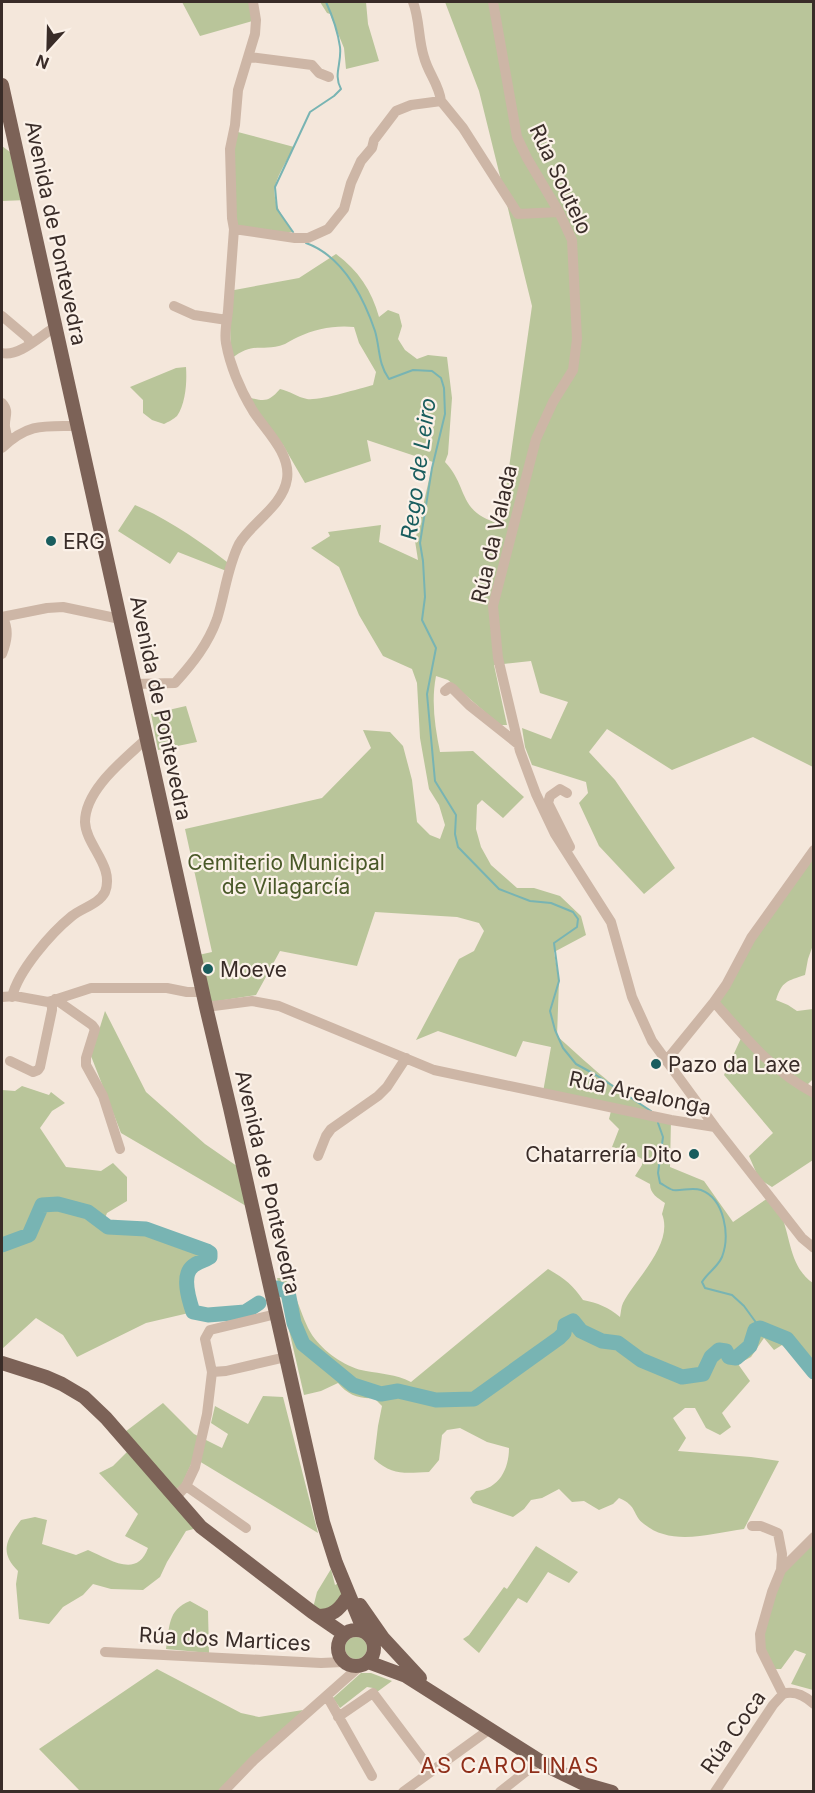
<svg xmlns="http://www.w3.org/2000/svg" width="815" height="1793" viewBox="0 0 815 1793" font-family="Inter,sans-serif">
<style>
.green{fill:#b9c59a}
.lines{fill:none;stroke-linecap:round;stroke-linejoin:round}
.stream{stroke:#78b4b3;stroke-width:2}
.river{stroke:#78b4b3;stroke-width:15}
.minor{stroke:#cdb6a6;stroke-width:10}
.major{stroke:#7c6257;stroke-width:14}
.poi-dot{fill:#195d5e;stroke:#fbf1e8;stroke-width:2}
.labels{text-anchor:middle;dominant-baseline:central;stroke-width:4.5;stroke-linejoin:round;paint-order:stroke}
.street-label{font-size:21px;fill:#392c28;stroke:#fbf1e8}
.poi-label{font-size:21px;fill:#392c28;stroke:#fbf1e8;text-anchor:start}
.park-label{font-size:21px;fill:#4a5929;stroke:#fbf1e8}
.water-label{font-size:22px;font-style:italic;fill:#195d5e;stroke:#fbf1e8}
.neighbourhood-label{font-size:22px;letter-spacing:1.5px;fill:#8f2f1a;stroke:#fbf1e8}
</style>
<rect width="100%" height="100%" fill="#f4e7db"/>
<path class="green" d="M182,2h71l3,18 -56,16z
M320,2h46l2,22 11,37 -33,8 -2,-21 -14,-34 -3,-1z
M445,2h368v765l-60,-30 -81,33 -65,-41 -18,23 26,28 60,88 -31,26 -45,-48 -20,-43 9,-10 -2,-11 -54,-17 -7,-18 -3,-19 29,11 17,-37 -28,-9 -9,-32 -37,4 13,60h-7l-52,-45 -12,-4c-5,26 -1,51 4,76l33,-1 51,46 -21,21 -21,-18 -5,5 -1,24 5,18 10,18 26,23h17l26,8 21,20 5,19 -32,17 5,29 -2,55c36,32 69,65 114,84l-1,47 34,14 29,41 35,-24c4,4 10,9 12,14 11,24 9,55 33,71v95l-23,-26 -8,-7 -8,5 -10,-12 -13,19 -13,7 12,17 -28,32 9,14 -11,8 -14,-7 -11,-20h-10l-12,10 13,20 -8,13 73,6 28,4 -35,68c-32,4 -72,18 -100,-5 -12,-9 -6,-18 -25,-26l-6,6 -14,6 -15,-9 -12,1 -13,-13 -17,9 -11,2 -7,9 -11,8 -40,-14 -3,-5 6,-7c23,-2 33,-22 33,-43l-22,-6 -27,-14 -13,2 -5,5 -3,25 -10,12c-24,1 -36,4 -55,-13l4,-33 4,-20 -8,-8c-15,1 -26,-3 -36,-15l-17,8 -17,4 -27,-117h7c14,14 17,43 31,61 12,15 32,29 51,32 16,3 29,3 45,11l137,-113c16,9 25,16 35,31 15,3 25,7 37,17 1,-5 1,-10 3,-14 13,-25 51,-59 39,-89l3,-11c-7,-5 -15,-9 -15,-19l-15,-8 7,-11v-6l-12,-7 -18,-5 7,-18 -10,-10 3,-12 -69,-15 8,-45 -28,-6 -7,16 -78,-26 -22,9 43,-81 15,-8 10,-20 -5,-8 -22,-6 -82,-5 -18,54 -77,-15 -24,44 -51,8 -11,-47 18,-4 -27,-123 137,-31 49,-50 -8,-18 27,2 13,14 9,34 5,42 13,13 10,4 5,-14 -6,-20 -10,-16 -9,-51 -3,-55 -5,-14 -29,-13 -24,-41 -20,-48 -28,-19 19,-12 -2,-4 53,-7 -2,17 39,18 -3,-19 18,-79 -66,-22 4,21 -66,22 -22,-38 -36,-48c17,4 21,6 33,-8 10,2 17,8 27,10 12,2 51,-10 66,-14l3,-13 -17,-29 -5,-16c-19,-2 -39,2 -56,10 -5,2 -9,5 -13,7 -24,9 -30,-4 -54,15l-2,-68 70,-13 37,-24c22,16 36,37 43,63l9,-7 11,4 3,12 -4,13 7,11 12,9 11,-4 19,2 5,41 -4,56 -3,8c24,25 12,51 56,62l31,-218 -53,-215z
M234,131l60,16c-21,39 -30,46 -1,85l-32,1 -27,-4z
M2,146l16,12 9,42 -25,1z
M186,367c1,14 0,36 -9,49 -3,3 -9,6 -13,8l-12,-4 -9,-7v-13l-13,-13 46,-19z
M135,505c35,15 66,37 96,60l-2,7 -51,-20 -8,12 -52,-33z
M186,706l11,36 -39,8 -7,-36z
M813,850v95l-5,14 -3,16c-18,6 -23,6 -29,25l12,5 9,6 16,-2v70l-9,9 9,4v68l-41,27 -13,-8 -10,-23 24,-23 -49,-58 19,-41 -29,-32z
M105,1011l41,81 59,52 39,27 9,39 -132,-77 -30,-77z
M22,1086l27,9 2,-3 14,11 -13,8 -12,17 26,39 35,4 12,-8 14,14v24l-20,12 -4,10 12,5 31,1 61,22 3,6c-6,3 -13,5 -17,9 -12,9 -4,34 0,46l-47,11 -69,34 -14,-22 -27,-17 -34,31v-259l13,1z
M263,1396l20,1 35,136 -124,-75 -12,26 -10,9 29,34 -15,4 -19,31 -7,15 -17,13 -32,-1 -18,-5 -10,11 -20,12 -14,17 -30,-5 -3,-35 2,-13c-18,-18 -13,-30 3,-51l14,-3 12,3 -5,24 34,11 12,-5c21,9 49,29 60,-2l-23,-12 13,-22 -39,-41 14,-7 18,-18 -10,-13 42,-32 31,31 28,14 6,-14 -17,-11 4,-17 33,18z
M813,1538v152l-22,-6 15,-30 -11,-4 -14,19h-11l-9,-19 11,-58 9,-22z
M536,1546l42,26 -9,11 -21,-11 -21,31 -9,-5 -39,55 -16,-14 6,-4 35,-48 3,2z
M331,1569l4,16 9,-5 1,3 -7,27 -26,2 5,-20z
M190,1601l18,10 1,42 -43,-4c4,-22 1,-39 24,-48z
M345 1648a11 11 0 1 1 22 0a11 11 0 1 1-22 0Z
M157,1669l84,44 18,4 44,-7 -80,81h-143l-41,-42z
M361,1673h10l21,8 -15,11 -4,-4 -6,-1 -27,21 -7,-10z"/>
<g class="lines">
<path class="stream" d="M293,232l-16,-23 -2,-22 35,-75 24,-16 7,-7c-8,-14 1,-26 -1,-42 -2,-14 -8,-32 -14,-45
M306,243c36,13 57,53 69,88 5,17 3,33 14,48l24,-9 19,1 9,7 3,10 1,26 -13,54 -12,75 3,18 2,36 -3,23 14,28 -9,46 8,87 21,34 -1,19 3,13 41,42 31,12 21,2 22,9 5,7 -1,8 -23,16 5,38 -9,30 5,19 8,18 13,16 20,11 55,36
M658,1123l5,14 -5,36 2,10c4,2 9,6 13,7 9,1 19,-3 28,0 24,9 29,46 21,67 -5,11 -14,15 -20,25l3,6 27,7 12,11 16,22"/>
<path class="river" d="M2,1245l27,-10 13,-30 16,-1 30,8 20,15 38,2 61,22 3,2v4c-6,4 -13,5 -17,9 -12,9 -4,34 0,46l15,3 37,-3 14,-9
M277,1288l11,4 6,31 9,21 50,41 28,9 17,-3 38,9 38,-1 85,-61 5,-5 1,-8 8,-4 8,10 21,10 16,2 23,17 41,17 21,-3 8,-17 8,-7 7,1 3,6 7,1 14,-12 5,-16 5,-2 27,11 27,33"/>
<path class="minor" d="M413,2c7,18 5,37 11,55 4,16 15,27 17,44
M493,2l24,135 10,21 32,54 13,28 5,99 -4,31 -20,32 -17,37 -43,167 5,52 22,93 16,43 19,40 56,88 21,75 20,44 63,86
M250,57l62,8 7,8 10,4
M234,229l61,9h13l20,-9 16,-20 7,-26 10,-22 11,-13 2,-8 22,-29 15,-6 30,-4 22,27 55,86 41,-2
M174,306l20,9 33,5
M2,316l26,22 2,6
M2,353c17,4 38,-17 53,-26
M2,403c8,9 2,14 3,24 1,5 2,9 3,15
M2,448c26,-25 42,-22 75,-22
M2,617l45,-9 16,-1 57,12
M2,654c5,-13 7,-24 1,-36
M134,684l41,-1c18,-20 33,-39 42,-64 8,-25 10,-51 22,-75 12,-21 44,-38 48,-65 4,-26 -22,-49 -34,-68 -12,-20 -23,-46 -27,-68 -2,-10 1,-22 2,-32 2,-27 4,-55 6,-82l-2,-11 -2,-69 5,-24 3,-35 17,-56 1,-14 -3,-18
M445,691l5,-4 3,2 16,16 49,39
M567,793l-7,-4 -10,7 -2,7 22,44
M2,997l13,-1 33,6 43,-14h76l20,4h15
M12,997c6,-26 39,-64 60,-81 10,-8 27,-12 33,-24 10,-26 -19,-46 -20,-70 0,-33 40,-63 61,-83
M55,999l37,26 3,4 -9,29v7l17,31 17,53
M714,1002c30,34 59,70 100,91
M206,1007l46,-6 27,5 155,64 237,50 44,7 87,111 12,10
M10,1061l23,11 5,-2 2,-3 12,-57v-5l-4,-3
M666,1061l48,-59 12,-17 25,-47 63,-88
M318,1156l8,-20 5,-7 47,-33 9,-9 19,-29
M212,1372l14,-1 60,-14
M186,1486l60,42
M175,1498l11,-12 9,-19 12,-53 5,-42 -7,-33 5,-9 66,-16
M752,1526h9l17,7 4,21 -1,16
M105,1652l216,11 22,-1
M783,1694l-22,-44 -1,-16 12,-42 9,-22 33,-33
M783,1694c12,-4 22,2 31,10
M327,1696l45,80
M338,1717l35,-24 58,77
M223,1792l31,-32 106,-94
M403,1792l87,-63
M500,1792l39,-31
M715,1792l58,-87 10,-11"/>
<path class="major" d="M2,85l204,922 24,101 93,414 13,41 28,68
M2,1363l44,14 16,7 22,13 22,21 95,109 111,85 32,22
M360,1605l23,33 37,40
M318,1616c14,0 21,-6 28,-17
M338 1648a18 18 0 1 1 36 0a18 18 0 1 1-36 0Z
M368,1662l38,14 145,92 33,16 28,8"/>
</g>
<g class="poi-dot">
<circle cx="51" cy="541" r="6"/>
<circle cx="208" cy="969" r="6"/>
<circle cx="656" cy="1064" r="6"/>
<circle cx="694" cy="1154" r="6"/>
</g>
<g class="labels">
<g class="street-label">
<text transform="translate(561 179) rotate(65)">Rúa Soutelo</text>
<text transform="translate(56 233) rotate(78)">Avenida de Pontevedra</text>
<text transform="translate(494 534) rotate(-77)">Rúa da Valada</text>
<text transform="translate(161 708) rotate(78)">Avenida de Pontevedra</text>
<text transform="translate(640 1093) rotate(12)">Rúa Arealonga</text>
<text transform="translate(268 1182) rotate(77)">Avenida de Pontevedra</text>
<text transform="translate(225 1639) rotate(3)">Rúa dos Martices</text>
<text transform="translate(733 1732) rotate(-55)">Rúa Coca</text>
</g>
<g class="poi-label">
<text x="63" y="541">ERG</text>
<text x="220" y="969">Moeve</text>
<text x="668" y="1064">Pazo da Laxe</text>
<text x="682" y="1154" text-anchor="end">Chatarrería Dito</text>
</g>
<g class="park-label">
<text x="286" y="862">Cemiterio Municipal<tspan x="286" dy="24">de Vilagarcía</tspan></text>
</g>
<g class="water-label">
<text transform="translate(418 469) rotate(-82)">Rego de Leiro</text>
</g>
<g class="neighbourhood-label">
<text x="510" y="1765">AS CAROLINAS</text>
</g>
</g>
<rect width="815" height="1793" fill="none" stroke="#392c28" stroke-width="6"/>
<g transform="translate(48 48) rotate(202)" stroke="#fbf1e8" stroke-width="4.5" paint-order="stroke">
<path d="M0-4.5L10 22L0 15L-10 22Z" fill="#392c28"/>
<text y="-9" font-size="16" font-weight="bold" text-anchor="middle" fill="#392c28">N</text>
</g>
</svg>
